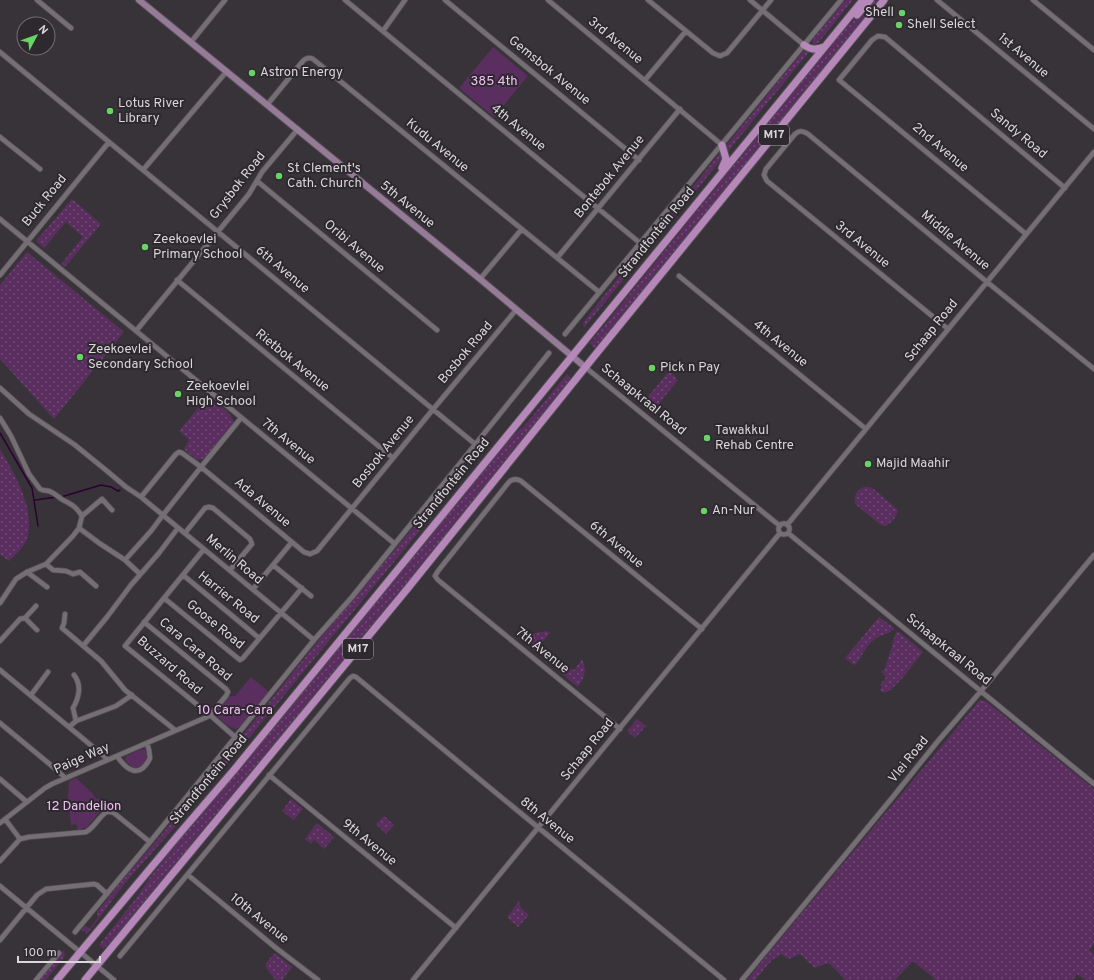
<svg xmlns="http://www.w3.org/2000/svg" width="1094" height="980" viewBox="0 0 1094 980" font-family="Overpass,sans-serif">
<style>
.grass{fill:url(#grass-dots)}
.park{fill:#5a2f60}
.lines{fill:none;stroke-linecap:round;stroke-linejoin:round}
.stream{stroke:#2d0132;stroke-width:1.5}
.street-casing{stroke:#534f54;stroke-width:6}
.secondary-casing{stroke:#534f54;stroke-width:8}
.primary-casing{stroke:#534f54;stroke-width:9}
.street{stroke:#756f75;stroke-width:4.5}
.secondary{stroke:#957b97;stroke-width:6}
.primary{stroke:#b588b9;stroke-width:7}
.poi-dot{fill:#68d465;stroke:#2e292e;stroke-width:1.5}
.labels{text-anchor:middle;dominant-baseline:central;stroke-width:4;stroke-linejoin:round;paint-order:stroke}
.shield{fill:#2e292e;stroke:#a6a2a6;stroke-width:1}
.shield-label{font-size:12px;font-weight:bold;fill:#dad6da}
.poi-label{font-size:13px;fill:#dad6da;stroke:#2e292e;text-anchor:start}
.street-label{font-size:13px;fill:#dad6da;stroke:#2e292e}
.park-label{font-size:13px;fill:#f4c2f9;stroke:#2e292e}
</style>
<defs>
<pattern id="grass-dots" width="8" height="8" patternUnits="userSpaceOnUse"><rect width="8" height="8" fill="#5a2f60"/><path d="M2 2h.1M6 6h.1" fill="none" stroke="#714c76" stroke-width="1.8" stroke-linecap="round"/></pattern>
</defs>
<rect width="100%" height="100%" fill="#383338"/>
<path class="grass" d="M845,0h8l-34,42 -3,2h-3l-1,-2 1,-3z
M873,0h6l-284,349 -5,-6 250,-309z
M804,50l5,2 -225,276 -1,-5 19,-25z
M72,199l29,25 -36,43 -4,-3 22,-27 -17,-15 -22,26 -8,-7z
M27,252l97,80 -70,87 -54,-60v-74z
M669,371l9,9 -25,31 -10,-8z
M567,374l3,3 -1,5 -66,80 -3,6 -91,112 -295,358 -11,11 -4,-4 38,-48 12,-18 16,-21 342,-417 17,-15z
M208,396c9,11 22,12 26,27l-29,35 -8,2 -13,-11 5,-9 -10,-9z
M0,449c14,24 34,57 28,86 -1,2 -1,6 -3,8 -4,7 -11,13 -16,18l-9,-7z
M453,487l2,1 -271,329 -53,59 -18,23 -12,17 -14,18 -5,-4 2,-4 6,2 8,-10 -1,-6 31,-39 54,-62 140,-175 101,-120z
M864,487h6l5,3 23,20c-2,8 -6,13 -13,16l-4,-1 -26,-21c-1,-8 1,-14 9,-17z
M879,617l14,10 1,2c-5,6 -14,5 -20,11 -3,2 -7,6 -9,10 -4,5 -5,11 -11,15l-9,-7z
M547,631l3,2 -14,17h-2l-14,-11 5,-4z
M897,632h2l24,20c-8,9 -28,39 -39,41l-4,-3 2,-3 -2,-2 6,-8 -3,-2 1,-1 -3,-2 3,-2 7,-20 4,-15z
M582,659c5,10 3,19 -4,28l-16,-13 7,-7 5,3z
M980,700l7,2 6,5 101,82v155l-5,6 5,4v26h-8l-9,-6 -4,6h-137l-23,-19 -18,19h-50l-10,-11 -7,-6 -13,5 -15,-14 -11,5 -8,-5 -9,6 -17,20h-8l34,-42z
M637,719l9,7 -11,12 -8,-7z
M291,799l12,10 -9,11 -12,-9z
M384,816l10,9 -8,9 -10,-10z
M317,823l17,14 -10,12 -10,-9 -3,4 -6,-5z
M519,901l2,7 8,7 -11,12 -11,-10z
M64,950l1,5 -3,5 -16,20h-6z
M275,953l17,14 -10,13h-6c-12,-14 -14,-14 -1,-27z"/>
<path class="park" d="M493,47l35,29 -34,41 -35,-29z
M251,677l18,15 -29,35 -4,2c-8,-2 -17,-9 -20,-17l14,-16h5z
M142,749l4,1c2,10 -2,18 -13,18l-8,-8 1,-4z
M76,778l16,15 4,6h6l4,5 -19,23 -9,3 -2,-7 -5,3 -3,-29 1,-16z"/>
<g class="lines">
<path class="stream" d="M0,433l32,55 6,38
M61,497l40,-12 10,2 7,4 2,-1
M35,500l22,-3"/>
<defs>
<path id="street" d="M37,0l34,28
M345,0l295,243
M445,0l194,160
M548,0l174,145
M648,0l65,53 7,3 7,-3 44,-53
M750,0l54,45
M937,0l157,129
M1033,0l61,50
M383,31l22,-31
M191,42l34,-42
M0,52l475,392
M645,80l41,-49
M267,105l36,-44c3,-3 6,-4 10,-2l286,233
M0,137l40,32
M143,170l84,-99
M257,181l180,149
M0,219l395,325
M1026,234l-187,-154 33,-40 6,-4 7,1 180,151
M557,258l123,-149
M0,275l109,-133
M679,276l187,153
M480,279l41,-49
M177,280l216,178
M948,329l-181,-148 -3,-6 2,-6 29,-35c5,-4 8,-3 13,0l179,148 107,87
M136,331l113,-137 13,-22 36,-43
M565,334l276,-334
M585,367l195,159
M0,388l29,26 46,31 32,26 19,16 15,10 173,143
M0,418l11,18 18,38 11,15c3,2 6,1 9,2 6,2 9,6 14,9 10,5 13,7 19,16l-3,12 -6,8 -27,28 -19,8 -11,7 -16,24
M241,418l-40,49 103,85 6,2 7,-3 113,-138 86,-103
M82,516l20,-17 10,11
M778.5 529a5.5 5.5 0 1 1 11 0a5.5 5.5 0 1 1-11 0Z
M787,525l307,-373
M79,528l20,15 26,17 15,14
M185,533l20,-25 4,-1 4,1 37,31 2,5 -22,26
M788,533l306,251
M204,549l-79,97 85,69 25,22
M125,560l26,-29 12,-16 38,-48 -19,-14 -3,-1 -3,2 -35,43
M46,564l7,6 13,1 7,3 7,-2 16,14
M273,565l38,31
M27,572l20,15
M183,575l76,63
M253,589l39,-47
M164,598l76,62 3,-2 59,-70
M65,614l-1,9 -2,5 39,33 24,29 50,40
M25,618l12,12
M0,641l20,-22 5,-1 11,-12
M83,646l24,-29 24,-32 28,-32 19,-25
M0,670l104,86 3,4
M74,675c8,10 5,23 -1,33l3,13
M31,695l17,-23
M0,723l58,48 7,7
M69,727l7,-6 40,-15 16,-11
M620,729l-182,-149 -3,-4 3,-5 71,-89c4,-4 8,-3 12,-1l181,148
M117,756c10,15 23,23 33,2l-1,-8 -2,-7
M269,775l187,153
M0,779l27,23
M5,819l15,20
M0,823l45,-35 7,-4 155,-67 3,-2 16,-19 2,-4 -2,-3 -82,-67
M0,861l20,-22 9,-2 57,-5c9,-5 13,-16 22,-21l6,2 36,29
M188,875l88,73 42,32
M0,886l114,94
M75,932l75,-90 164,-202 38,-43 197,-244
M0,940l37,-45 9,-6 48,-5 3,1 10,9
M120,956l230,-278 3,-2 3,1 145,120 223,183
M36,980l23,-27
M413,980l367,-447
M742,980l150,-182 46,-57 43,-50 113,-136"/>
<path id="secondary" d="M139,0l341,279 105,88"/>
<path id="primary" d="M857,15l13,-15
M804,45c7,5 12,5 20,2
M722,145l4,14 -4,9
M57,980l123,-147 54,-63 629,-770
M85,980l323,-392 188,-234 288,-354"/>
</defs>
<use href="#street" class="street-casing"/>
<use href="#secondary" class="secondary-casing"/>
<use href="#primary" class="primary-casing"/>
<use href="#street" class="street"/>
<use href="#secondary" class="secondary"/>
<use href="#primary" class="primary"/>
</g>
<g class="poi-dot">
<circle cx="902" cy="13" r="4"/>
<circle cx="899" cy="25" r="4"/>
<circle cx="252" cy="73" r="4"/>
<circle cx="110" cy="111" r="4"/>
<circle cx="279" cy="176" r="4"/>
<circle cx="145" cy="247" r="4"/>
<circle cx="80" cy="357" r="4"/>
<circle cx="652" cy="368" r="4"/>
<circle cx="178" cy="394" r="4"/>
<circle cx="707" cy="438" r="4"/>
<circle cx="868" cy="464" r="4"/>
<circle cx="704" cy="511" r="4"/>
</g>
<g class="labels">
<g class="shield">
<rect x="759" y="125" width="30" height="20" rx="3"/>
<rect x="343" y="639" width="30" height="20" rx="3"/>
</g>
<g class="shield-label">
<text x="774" y="135">M17</text>
<text x="358" y="649">M17</text>
</g>
<g class="poi-label">
<text x="894" y="13" text-anchor="end">Shell</text>
<text x="907" y="25">Shell Select</text>
<text x="260" y="73">Astron Energy</text>
<text x="118" y="104">Lotus River<tspan x="118" dy="15">Library</tspan></text>
<text x="287" y="169">St Clement's<tspan x="287" dy="15">Cath. Church</tspan></text>
<text x="153" y="240">Zeekoevlei<tspan x="153" dy="15">Primary School</tspan></text>
<text x="88" y="350">Zeekoevlei<tspan x="88" dy="15">Secondary School</tspan></text>
<text x="660" y="368">Pick n Pay</text>
<text x="186" y="387">Zeekoevlei<tspan x="186" dy="15">High School</tspan></text>
<text x="715" y="431">Tawakkul<tspan x="715" dy="15">Rehab Centre</tspan></text>
<text x="876" y="464">Majid Maahir</text>
<text x="712" y="511">An-Nur</text>
</g>
<g class="street-label">
<text transform="translate(615 41) rotate(39)">3rd Avenue</text>
<text transform="translate(1023 56) rotate(40)">1st Avenue</text>
<text transform="translate(549 71) rotate(39)">Gemsbok Avenue</text>
<text transform="translate(518 128) rotate(39)">4th Avenue</text>
<text transform="translate(1018 134) rotate(40)">Sandy Road</text>
<text transform="translate(437 146) rotate(39)">Kudu Avenue</text>
<text transform="translate(940 148) rotate(40)">2nd Avenue</text>
<text transform="translate(610 177) rotate(-51)">Bontebok Avenue</text>
<text transform="translate(238 186) rotate(-52)">Grysbok Road</text>
<text transform="translate(45 201) rotate(-51)">Buck Road</text>
<text transform="translate(407 205) rotate(39)">5th Avenue</text>
<text transform="translate(657 233) rotate(-51)">Strandfontein Road</text>
<text transform="translate(955 241) rotate(40)">Middle Avenue</text>
<text transform="translate(862 245) rotate(39)">3rd Avenue</text>
<text transform="translate(354 247) rotate(40)">Oribi Avenue</text>
<text transform="translate(282 270) rotate(40)">6th Avenue</text>
<text transform="translate(932 331) rotate(-51)">Schaap Road</text>
<text transform="translate(780 344) rotate(39)">4th Avenue</text>
<text transform="translate(466 353) rotate(-50)">Bosbok Road</text>
<text transform="translate(292 361) rotate(39)">Rietbok Avenue</text>
<text transform="translate(643 400) rotate(39)">Schaapkraal Road</text>
<text transform="translate(288 442) rotate(39)">7th Avenue</text>
<text transform="translate(384 452) rotate(-51)">Bosbok Avenue</text>
<text transform="translate(452 484) rotate(-51)">Strandfontein Road</text>
<text transform="translate(262 503) rotate(40)">Ada Avenue</text>
<text transform="translate(616 545) rotate(40)">6th Avenue</text>
<text transform="translate(234 560) rotate(40)">Merlin Road</text>
<text transform="translate(228 598) rotate(39)">Harrier Road</text>
<text transform="translate(215 625) rotate(39)">Goose Road</text>
<text transform="translate(195 650) rotate(40)">Cara Cara Road</text>
<text transform="translate(948 650) rotate(39)">Schaapkraal Road</text>
<text transform="translate(542 651) rotate(39)">7th Avenue</text>
<text transform="translate(169 666) rotate(41)">Buzzard Road</text>
<text transform="translate(588 750) rotate(-51)">Schaap Road</text>
<text transform="translate(82 759) rotate(-24)">Paige Way</text>
<text transform="translate(909 760) rotate(-51)">Vlei Road</text>
<text transform="translate(209 780) rotate(-50)">Strandfontein Road</text>
<text transform="translate(547 821) rotate(39)">8th Avenue</text>
<text transform="translate(369 843) rotate(39)">9th Avenue</text>
<text transform="translate(259 919) rotate(39)">10th Avenue</text>
</g>
<g class="park-label">
<text x="494" y="82">385 4th</text>
<text x="235" y="711">10 Cara-Cara</text>
<text x="84" y="807">12 Dandelion</text>
</g>
</g>
<g transform="translate(36 36) rotate(49)"><circle r="19" fill="#2e292e" stroke="#736e73"/>
<path d="M0-3L7 15L0 10L-7 15Z" fill="#68d465"/>
<text y="-6" font-size="11" font-weight="bold" text-anchor="middle" fill="#dad6da">N</text>
</g>
<path d="M18 956v6h82v-6" fill="none" stroke="#dad6da" stroke-width="2"/>
<text x="24" y="956" font-size="12" fill="#dad6da" stroke="#2e292e" stroke-width="3" paint-order="stroke">100 m</text>
</svg>
